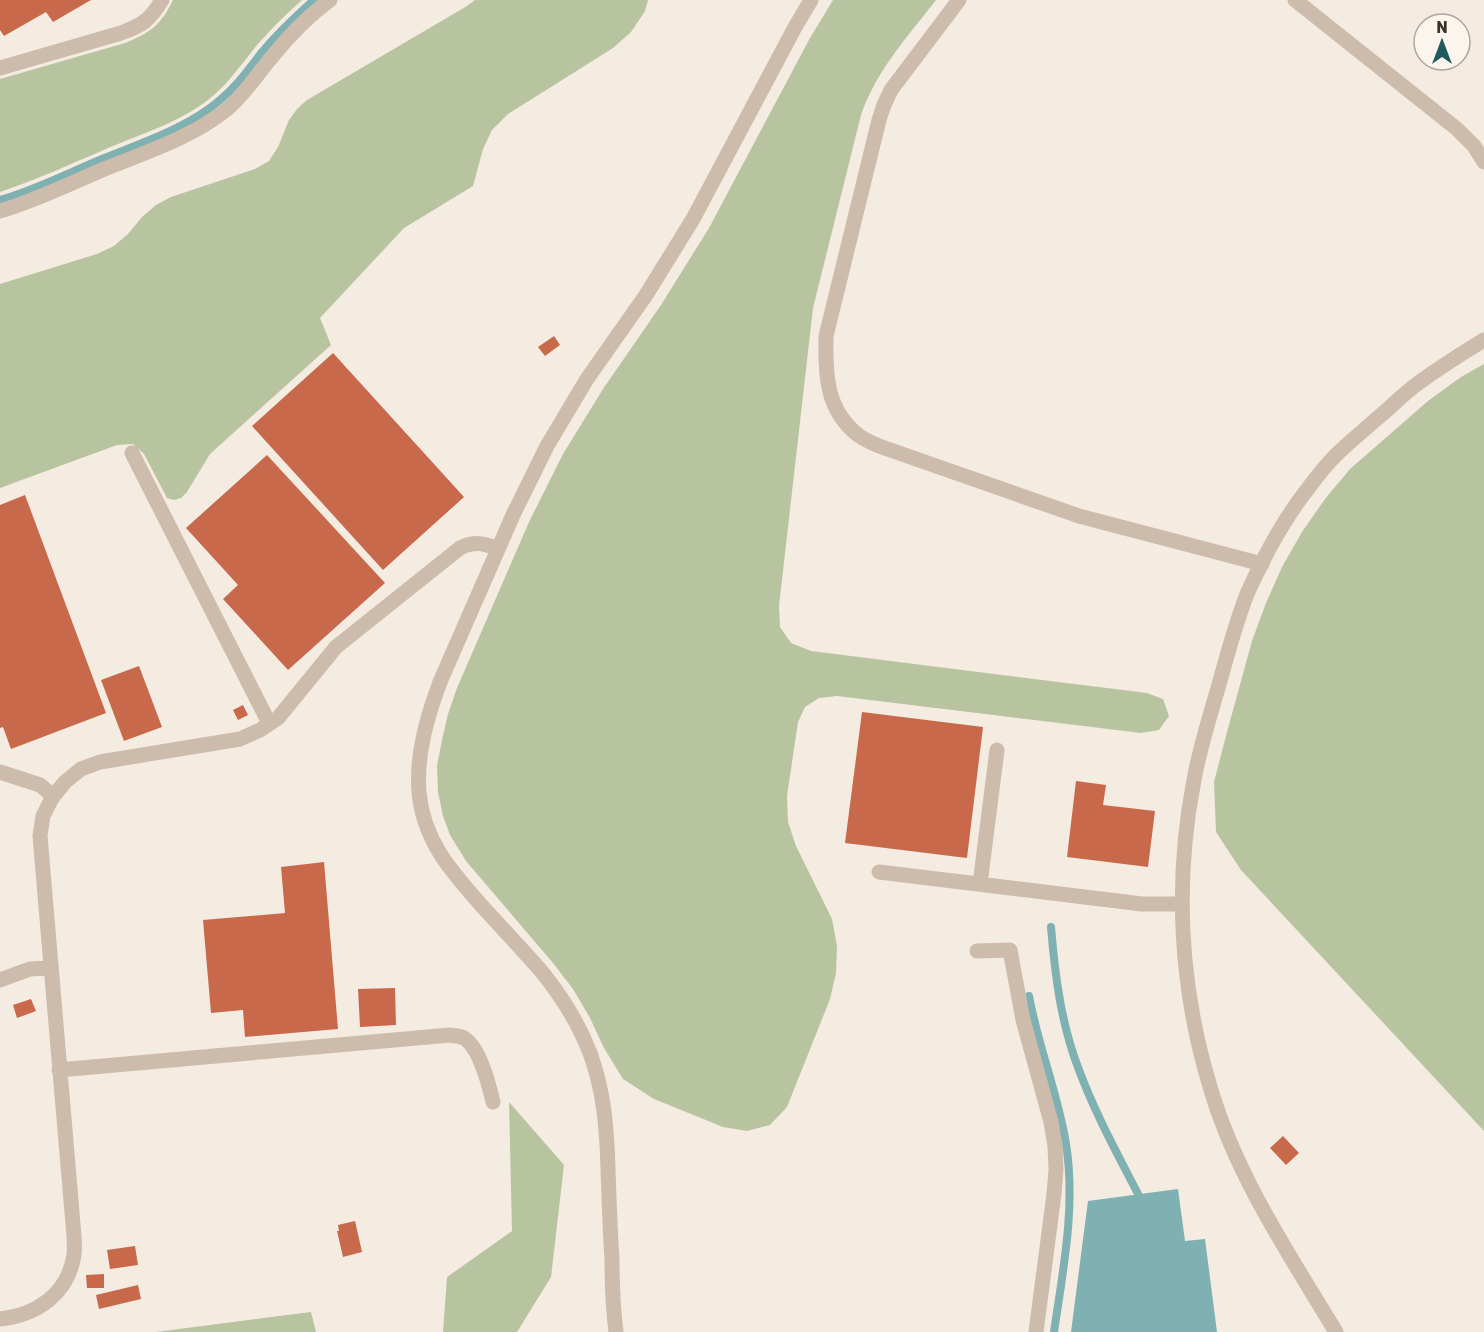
<svg xmlns="http://www.w3.org/2000/svg" width="1484" height="1332" viewBox="0 0 1484 1332" font-family="Rubik,sans-serif">
<style>
.green{fill:#b8c4a0}
.water{fill:#7fb0b2}
.lines{fill:none;stroke-linecap:round;stroke-linejoin:round}
.stream{stroke:#7fb0b2;stroke-width:8}
.building{fill:#c8694b}
.minor{stroke:#cdbbac;stroke-width:15}
</style>
<rect width="100%" height="100%" fill="#f4ebe1"/>
<path class="green" d="M173,0h129c-16,14 -31,29 -45,45 -14,17 -25,34 -42,49 -30,27 -72,39 -109,55 -35,15 -70,31 -106,43v-113l125,-36c25,-10 36,-18 48,-43z
M475,0h173l-3,11 -14,21 -18,16 -105,66 -16,16 -9,19 -10,37 -69,42 -84,90 11,27 -121,109 -23,38 -6,6 -7,2 -7,-2 -23,-44 -11,-10 -16,1 -117,43v-204l97,-30 17,-8 14,-12 14,-17 14,-12 15,-8 84,-28 14,-8 9,-14 11,-27 8,-11 10,-9 160,-94z
M833,0h103c-28,36 -60,71 -75,115l-48,193 -34,298 1,21 11,16 20,8 336,42 16,6 6,17 -10,14 -18,3 -304,-37 -18,2 -14,9 -7,15 -11,74 1,26 8,24 36,73 5,27 -1,27 -6,26 -43,108 -17,18 -23,6 -24,-4 -69,-28 -31,-20 -19,-31 -14,-30 -17,-29 -20,-26 -87,-102 -16,-26 -7,-19 -5,-24 -1,-26 5,-26 6,-26 9,-26 72,-166 34,-68 40,-65 58,-84 48,-77 101,-190z
M1484,364v767l-243,-261 -25,-38 -2,-50 13,-50 25,-91 14,-38 16,-36 20,-35 23,-33 25,-30 78,-68 33,-24z
M509,1102l55,63 -13,112 -34,55h-74l4,-55 65,-46z
M311,1312l5,20h-160z"/>
<path class="water" d="M1178,1189l7,52 20,-2 12,93h-146l17,-131z"/>
<g class="lines">
<path class="stream" d="M0,200c35,-10 68,-27 102,-41 39,-16 86,-31 118,-59 17,-14 29,-31 42,-48 16,-19 34,-36 52,-52
M1051,927c4,48 10,97 28,143 16,43 38,83 59,124
M1029,996c9,50 29,98 37,148 10,62 -3,126 -12,188"/>
</g>
<path class="building" d="M0,0h91l-38,22 -7,-10 -42,24 -4,-6z
M554,336l6,9 -15,11 -7,-9z
M333,353l131,144 -81,73 -131,-144z
M267,455l118,128 -97,87 -65,-71 15,-14 -52,-57z
M25,495l81,218 -95,36 -8,-22 -3,1v-223z
M139,666l23,61 -38,14 -23,-61z
M243,705l5,10 -10,5 -5,-10z
M862,712l121,15 -16,131 -122,-15z
M1076,781l30,4 -3,20 52,6 -7,56 -81,-10z
M324,862l14,167 -93,8 -2,-27 -32,3 -8,-93 82,-7 -4,-46z
M395,988l1,37 -36,2 -2,-38z
M31,999l5,12 -19,7 -4,-13z
M1283,1136l16,17 -13,12 -16,-17z
M355,1221l7,31 -19,5 -6,-26h2l-1,-6z
M135,1246l3,19 -28,4 -3,-19z
M104,1274v14h-17l-1,-13z
M138,1285l3,14 -42,10 -3,-14z"/>
<g class="lines">
<path class="minor" d="M959,0l-68,90 -7,15 -5,15 -53,216c-1,38 0,74 32,99 7,5 14,8 21,11l200,70 183,48
M1295,0l162,129 17,17 10,16
M0,68l121,-35c22,-8 29,-13 41,-33
M0,211c35,-10 69,-27 102,-41 42,-17 89,-32 124,-60 18,-15 30,-34 45,-52 17,-21 37,-42 59,-58
M132,453l137,270
M0,772l40,13 13,11
M879,872l263,32h40
M980,884l17,-134
M977,951l33,-1 13,70 28,102 4,24 1,24 -2,24 -18,138
M0,980l30,-11 20,-1
M59,1070l391,-35c5,1 10,1 14,3 16,10 25,47 29,64
M0,1319c37,-4 68,-25 74,-64 1,-6 0,-13 0,-19l-34,-400 3,-20 9,-18 13,-16 16,-13 19,-7 140,-23 20,-9 18,-12 58,-71 124,-99c14,-7 24,-5 38,1
M616,1332c-3,-24 -4,-48 -4,-72 -2,-30 -3,-61 -4,-91 -1,-40 -4,-78 -18,-116 -11,-29 -28,-56 -48,-81 -20,-23 -41,-45 -61,-67 -30,-34 -58,-65 -62,-113 -3,-37 8,-75 21,-110l73,-167 34,-69 40,-67 59,-84 47,-76 101,-190 17,-29
M1336,1332c-47,-78 -99,-155 -125,-242 -31,-101 -37,-207 -17,-310 6,-34 17,-67 26,-99 8,-29 16,-59 27,-87 17,-38 37,-76 63,-108 8,-11 17,-22 26,-31 12,-12 26,-23 38,-34 15,-12 28,-26 43,-37 22,-16 44,-30 67,-44"/>
</g>
<g transform="translate(1442 42)"><circle r="28" fill="#fbf5ee" stroke="#aea6a0" stroke-width="1.5"/>
<path d="M0-4.5L10 22L0 15L-10 22Z" fill="#1f5a5e"/>
<text y="-9" font-size="16" font-weight="bold" text-anchor="middle" fill="#3b302b">N</text>
</g>
</svg>
